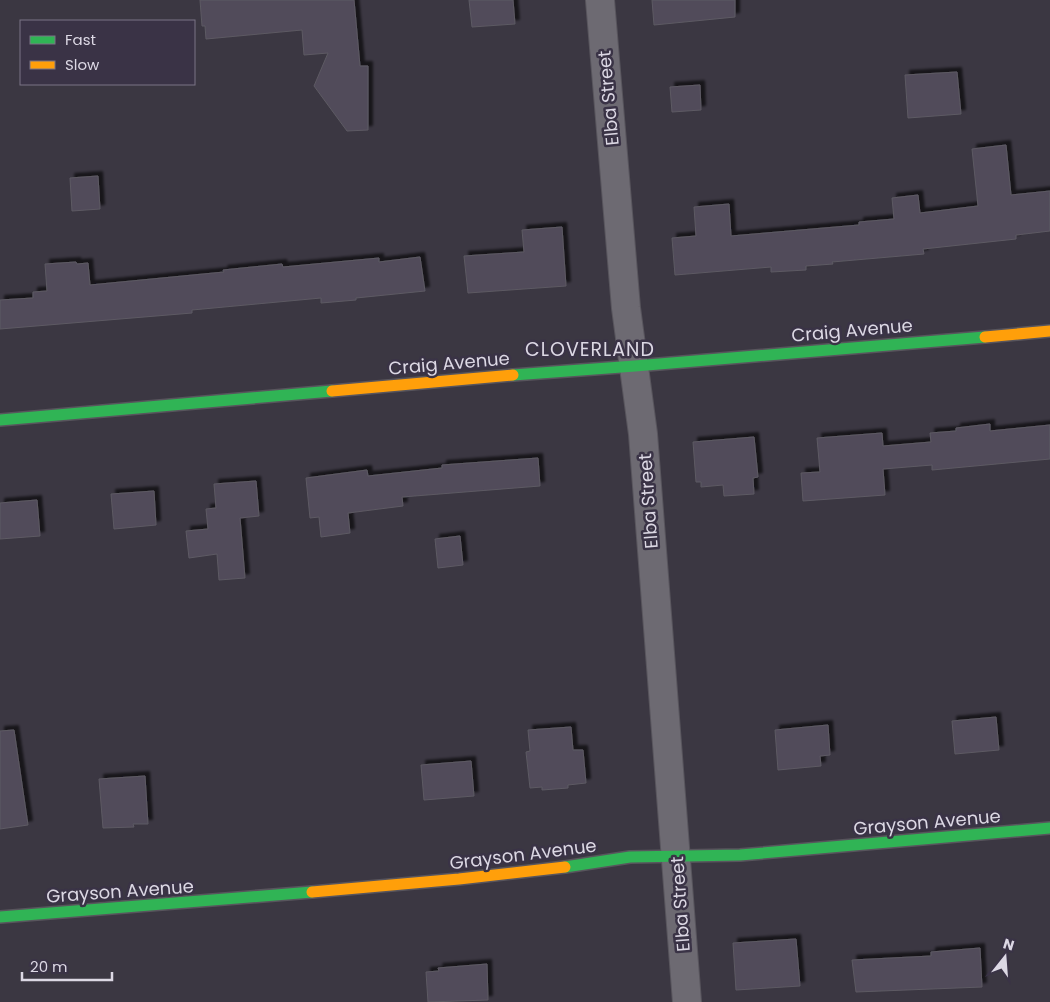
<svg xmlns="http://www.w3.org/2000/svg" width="1050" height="1002" viewBox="0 0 1050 1002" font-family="Poppins,sans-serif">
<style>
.building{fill:#514b5a;stroke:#5d5a63;filter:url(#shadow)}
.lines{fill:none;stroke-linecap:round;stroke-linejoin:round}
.street-casing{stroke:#58555d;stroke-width:30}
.fast-casing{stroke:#58555d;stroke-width:14}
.slow-casing{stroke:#58555d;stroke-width:14}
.street{stroke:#6d6a72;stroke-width:28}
.fast{stroke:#30b455;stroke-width:11}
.slow{stroke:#ff9f0a;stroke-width:11}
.labels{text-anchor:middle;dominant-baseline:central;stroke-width:5;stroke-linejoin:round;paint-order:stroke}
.street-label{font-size:18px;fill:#dcd8e4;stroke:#3a3346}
.neighbourhood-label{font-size:19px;letter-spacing:1px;fill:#dcd8e4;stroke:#3a3346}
</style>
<defs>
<filter id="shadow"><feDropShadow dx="4.5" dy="-4.5" stdDeviation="1" flood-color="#0009"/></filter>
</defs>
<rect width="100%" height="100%" fill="#3b3742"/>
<path class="building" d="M200,0h154l6,66h8v64l-21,1 -33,-45 14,-33 -24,2 -2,-25 -96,9 -1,-13h-3z
M469,0h44l2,24 -43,3z
M652,0h83v17l-81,8z
M957,72l4,42 -53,4 -3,-43z
M700,85l1,25 -29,2 -2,-25z
M1006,145l5,50 39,-4v40l-34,4v4l-93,10 1,5 -92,8 1,2 -27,2v4l-35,2v-5l-96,8 -3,-37 24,-2 -2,-29 35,-3 2,32 128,-11v-3l35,-3 -2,-21 26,-3 2,18 58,-7 -6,-57z
M98,176l2,33 -28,2 -2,-33z
M562,227l4,59 -98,7 -4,-37 60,-4 -2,-22z
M420,257l5,34 -69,7v2l-35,3v-5l-129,12v3l-192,16v-29l33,-2v-6l14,-1 -2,-27 31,-2 1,2 11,-1 2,22 134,-13 -1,-2 59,-6 1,3 96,-9v4z
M990,424v7l60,-6v34l-118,11v-5l-49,4 2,26 -82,6 -2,-28 19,-1 -3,-34 65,-5 1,13 48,-4 -1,-9 26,-2v-3z
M754,437l4,40 -5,1 1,16 -30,2 -1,-11 -22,2v-5h-5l-3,-40z
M538,458l2,28 -138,11 1,9 -55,7 2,20 -29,4 -2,-20 -9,1 -4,-40 61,-8 1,6 74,-8v-3z
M256,481l3,35 -19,2 5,60 -26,2 -2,-26 -28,4 -3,-27 22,-2 -2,-20 10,-1 -2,-24z
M154,491l2,34 -42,4 -3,-35z
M37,500l3,36 -40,3v-36z
M460,536l3,29 -25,3 -3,-29z
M996,717l3,33 -44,4 -3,-33z
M828,725l2,30 -10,1 1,10 -43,4 -3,-40z
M571,727l2,23h10l3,33 -18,2v3l-26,2v-3l-12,1 -4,-36 4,-1 -2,-21z
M14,730l14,95 -28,4v-98z
M471,761l3,35 -50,4 -3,-35z
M145,776l3,48h-15l1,3 -31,1 -4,-49z
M796,939l4,47 -64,4 -3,-47z
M980,948l2,39 -126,5 -4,-32 79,-4v-4z
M487,964l1,36 -60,2 -2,-30 13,-1 -1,-3z"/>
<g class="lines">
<defs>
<path id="street" d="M600,0l26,308 17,126 44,568"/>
<path id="fast" d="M513,375l122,-9 350,-29
M0,420l332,-29
M565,867l65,-10 110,-2 310,-27
M0,917l312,-25"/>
<path id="slow" d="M985,337l65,-6
M332,391l181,-16
M312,892l147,-13 106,-12"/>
</defs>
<use href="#street" class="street-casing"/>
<use href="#fast" class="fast-casing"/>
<use href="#slow" class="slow-casing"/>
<use href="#street" class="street"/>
<use href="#fast" class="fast"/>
<use href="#slow" class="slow"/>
</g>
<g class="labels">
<g class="street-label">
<text transform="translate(608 98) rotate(-95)">Elba Street</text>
<text transform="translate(852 330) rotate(-5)">Craig Avenue</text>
<text transform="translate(449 363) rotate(-5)">Craig Avenue</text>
<text transform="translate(648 501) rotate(-94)">Elba Street</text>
<text transform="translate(927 822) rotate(-5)">Grayson Avenue</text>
<text transform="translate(523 854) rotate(-7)">Grayson Avenue</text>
<text transform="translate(120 891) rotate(-4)">Grayson Avenue</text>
<text transform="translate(680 904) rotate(-94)">Elba Street</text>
</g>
<g class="neighbourhood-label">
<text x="590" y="349">CLOVERLAND</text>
</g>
</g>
<rect x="20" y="20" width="175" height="65" fill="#3a3346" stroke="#7b7585"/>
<rect x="30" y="36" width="25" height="8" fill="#30b455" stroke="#7b7585"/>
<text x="65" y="45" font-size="15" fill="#dcd8e4">Fast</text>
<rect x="30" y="61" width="25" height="8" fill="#ff9f0a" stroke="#7b7585"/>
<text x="65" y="70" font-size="15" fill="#dcd8e4">Slow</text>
<g transform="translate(1005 957) rotate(17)" stroke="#3a3346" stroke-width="4" paint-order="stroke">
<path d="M0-4L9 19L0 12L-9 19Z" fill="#dcd8e4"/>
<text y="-8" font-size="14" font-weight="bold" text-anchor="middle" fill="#dcd8e4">N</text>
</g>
<path d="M22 972v8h90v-8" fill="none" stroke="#dcd8e4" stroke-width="2.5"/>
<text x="30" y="972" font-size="15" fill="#dcd8e4" stroke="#3a3346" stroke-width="4" paint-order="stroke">20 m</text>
</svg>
